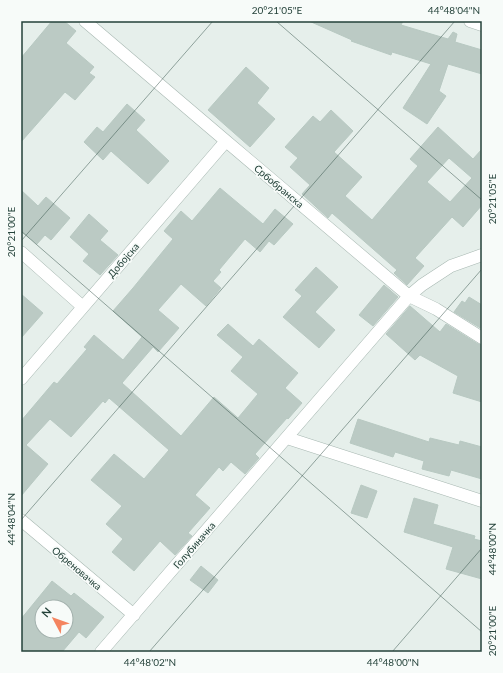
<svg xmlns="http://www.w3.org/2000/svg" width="503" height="673" viewBox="0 0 503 673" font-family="Lato,sans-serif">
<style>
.building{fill:#bbcac4;stroke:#b8c9c2;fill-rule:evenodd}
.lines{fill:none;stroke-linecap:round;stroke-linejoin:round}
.street-casing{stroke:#a8b8b2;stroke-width:13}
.street{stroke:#fff;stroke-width:12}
.ticks{fill:none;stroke:#24423a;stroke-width:1;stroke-opacity:0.45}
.labels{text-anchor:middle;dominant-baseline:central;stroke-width:3.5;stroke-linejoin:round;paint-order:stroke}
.street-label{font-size:10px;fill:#24423a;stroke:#f7fbf9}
.neatline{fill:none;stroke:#24423a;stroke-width:1.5}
.ticks-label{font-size:10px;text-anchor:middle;fill:#24423a}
</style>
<rect width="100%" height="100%" fill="#e6efeb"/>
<path class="building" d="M52,21h12l12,10 -10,12 28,24 -5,6 6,4 -20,23 -10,-8 -44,50v-84z
M309,21h94l-2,4 47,14 5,-7 4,2 -2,8 27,8v24l-34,-10 -9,27 7,5 -19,28 -24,-16 28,-44 -39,-12 -1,3 -40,-14 1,-1z
M246,67l23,21 -12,15 18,16 -25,28 -42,-37z
M127,104l18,16 -9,10 33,31 -21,23 -37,-33 -8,9 -19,-18 13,-15 6,5z
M331,110l22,21 -19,21 28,25 -17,19 27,24 46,-54 -8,-7 28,-32 35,32 9,-10v56l-19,22 -11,-10 -37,41 9,8 -17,19 -13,-12 3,-3 -65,-57 -4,5 -26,-24 8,-9 -20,-18 8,-9 -13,-11 28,-31 7,6zM449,158l23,20 -22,24 -23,-20z
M220,188l43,36 12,-15 18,15 -19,21 -5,-4 -9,11 -15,-13 -26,31 2,2 -8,9 8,7 -15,18 -25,-22 -23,26 21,18 -21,24 -5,-5 -31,36 59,53 33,-39 24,21 20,-24 -27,-23 12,-14 -26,-22 11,-11 25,22 6,-7 39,34 -13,15 17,15 -14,16 -1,-1 -32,36 4,4 -14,16 -14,-12 -8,9 -4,-4 -24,28 15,13 -22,25 4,3 -17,19 -15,-14 -26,30 -22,-19 11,-13 -17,-15 16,-18 -31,-26 23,-26 30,25 25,-29 -60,-52 -4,5 -2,-2 -32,36 -21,-18 -24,26 22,19 -27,32v-75l33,-39 3,2 30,-35 -3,-2 10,-12 29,25 19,-23 -29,-26 20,-23 40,-49 -9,-8 17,-20 11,10z
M21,190l17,16 8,-9 24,21 -19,22 -6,-5 -8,9 -16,-13z
M89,214l19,17 -8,9 18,15 -18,20 -17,-14 6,-7 -19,-17z
M316,267l22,20 -23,25 20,18 -16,18 -36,-31 19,-21 -7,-6z
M384,285l14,12 -25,29 -14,-11z
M21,294l22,19 -22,25z
M469,297l13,8v24l-28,-17 8,-11 3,2z
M410,306l30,26 6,-8 32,20 4,1v57l-29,-9 5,-17 -38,-21 -5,5 -29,-26z
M358,419l71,23 1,-4 29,7 1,-4 22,6v32l-31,-9 -2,6 -27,-7 2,-8 -29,-9 -2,5 -43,-14z
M361,485l16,6 -10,27 -16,-5z
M414,498l24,7 -5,19 42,12 -1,3 8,2v38l-36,-10 7,-22 -49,-15z
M201,566l17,14 -10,13 -18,-13z
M52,581l19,15 3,-3 30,24 -18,21 -7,-6 -17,20h-41v-33zM42,607h24v24h-24z"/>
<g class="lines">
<defs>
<path id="street" d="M85,21l141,120 183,155 27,13 46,29
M470,21l12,4
M21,252l62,55
M21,379l205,-238
M287,438l195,63
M21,520l113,95
M101,652l308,-356 13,-11 29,-19 31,-11"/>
</defs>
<use href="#street" class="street-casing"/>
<use href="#street" class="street"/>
</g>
<path class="ticks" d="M276,21l206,179M21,231l461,401M21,241l192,-220M21,520l434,-499M149,652l333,-383M392,652l90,-104"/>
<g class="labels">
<g class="street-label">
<text transform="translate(279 186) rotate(40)">Србобранска</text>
<text transform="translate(123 260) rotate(-49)">Добојска</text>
<text transform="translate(194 545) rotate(-49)">Голубиначка</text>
<text transform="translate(77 568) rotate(40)">Обреновачка</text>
</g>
</g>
<rect width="503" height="673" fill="none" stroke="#f7fbf9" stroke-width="44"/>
<g transform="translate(54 619) rotate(311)"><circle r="19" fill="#f7fbf9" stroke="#a3b1ad"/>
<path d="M0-3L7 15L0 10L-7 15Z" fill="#f4845f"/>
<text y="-6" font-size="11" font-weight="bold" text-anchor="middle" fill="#24423a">N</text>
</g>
<rect x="22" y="22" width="459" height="629" class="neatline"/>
<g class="ticks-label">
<text x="277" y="14">20°21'05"E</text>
<text x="454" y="14">44°48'04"N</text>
<text transform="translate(492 199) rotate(-90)" y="4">20°21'05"E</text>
<text transform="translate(11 232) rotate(-90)" y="4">20°21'00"E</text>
<text transform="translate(11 519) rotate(-90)" y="4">44°48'04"N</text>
<text transform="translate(492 549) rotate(-90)" y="4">44°48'00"N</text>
<text transform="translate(492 631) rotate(-90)" y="4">20°21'00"E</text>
<text x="150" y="666">44°48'02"N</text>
<text x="393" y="666">44°48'00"N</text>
</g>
</svg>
